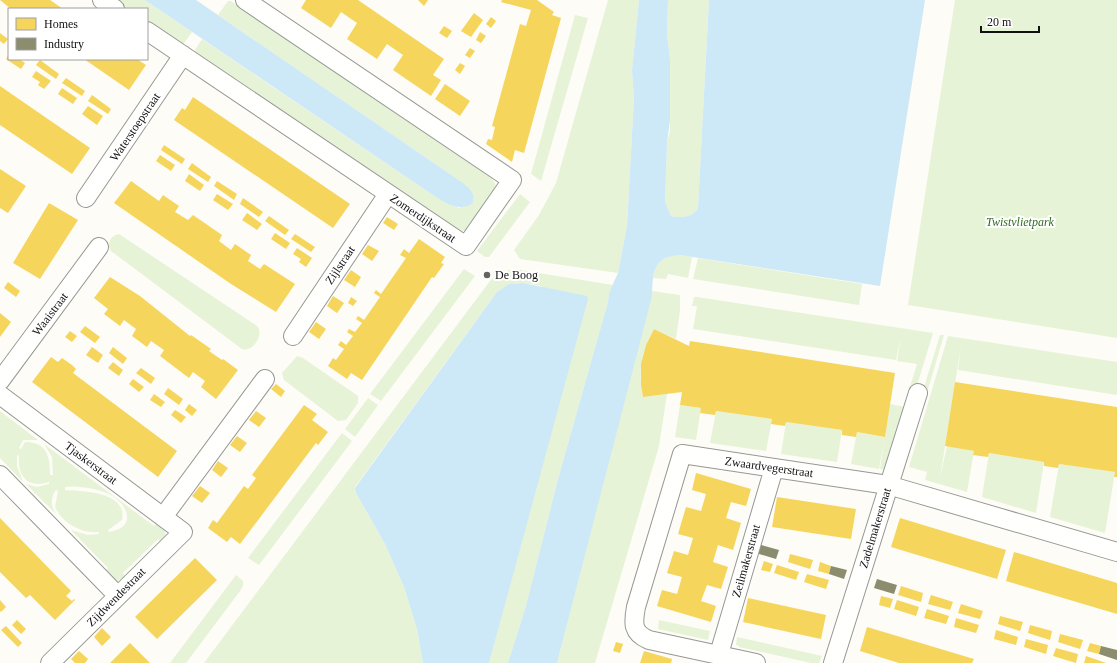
<svg xmlns="http://www.w3.org/2000/svg" width="1117" height="663" viewBox="0 0 1117 663" font-family="'Times New Roman',serif">
<style>
.green{fill:#e7f3d7;fill-rule:evenodd}
.water{fill:#cde8f7}
.homes{fill:#f6d55c}
.industry{fill:#8c8c6e}
.lines{fill:none;stroke-linecap:round;stroke-linejoin:round}
.minor-casing{stroke:#979795;stroke-width:20}
.minor{stroke:#fffffe;stroke-width:18}
.poi-dot{fill:#646362;stroke:#fff;stroke-width:1.5}
.labels{text-anchor:middle;dominant-baseline:central;stroke-width:4;stroke-linejoin:round;paint-order:stroke}
.street-label{font-size:12px;fill:#111;stroke:#fff}
.park-label{font-size:12px;font-style:italic;fill:#2f6b1f;stroke:#fff}
.poi-label{font-size:12px;fill:#111;stroke:#fff;text-anchor:start}
</style>
<rect width="100%" height="100%" fill="#fdfcf7"/>
<path class="green" d="M114,0h31l47,32 -10,14 -35,-24v-13h-20z
M608,0h31l-7,70 2,28 -7,128 -9,47 -98,-14 -6,-9 25,-35 17,-32z
M668,0h41l-11,208c-5,10 -18,10 -27,8l-6,-14 2,-59 3,-12v-71l-3,-26z
M955,0h162v338l-209,-33z
M228,1h3l260,177 4,5 1,7 -28,39 -9,3 -266,-179 9,-14 225,152 26,15 7,2v-27l-242,-166z
M575,15l13,3 -47,163 -10,-7z
M520,194l10,8 -41,55h-4l-8,-6z
M119,234l138,92c8,9 -5,27 -15,23l-131,-98c-5,-7 0,-16 8,-17z
M680,255l12,2 -4,21 -20,-4 -2,5 -13,-1c3,-16 8,-22 27,-23z
M698,258l164,26 -3,21 -166,-26z
M464,269l11,7 -94,125 -11,-7z
M514,269l99,16 -4,8 -1,9 -50,177 -32,127 -18,57h-19l50,-190 2,-187c-18,-3 -28,-6 -44,6l-142,195 1,6 29,51 19,43 13,42 6,34h-219l286,-382 8,-8z
M652,291l28,4v15l-4,29 -22,-10c-13,22 -16,44 -11,68l24,-3 -8,52 -64,217h-38z
M694,297h3l236,36 -18,59 -6,-2 8,-26 -20,-3 4,-25 -5,24 -203,-31 4,-23h-5z
M940,335h4l-41,139 -5,-2z
M948,336l169,26v33l-159,-25 3,-24 -21,132 7,-32 27,5 -7,41 -42,-12 2,-8 -18,-5z
M297,356l6,2 55,38v7l-12,17 -8,1 -54,-41 -2,-7z
M368,398l10,7 -23,32 -10,-8z
M890,404l15,3 -20,63 -5,-1z
M680,405l21,3 -5,32 -21,-3z
M0,411l38,29h-15l-4,8 2,1 4,-7c22,0 25,14 25,33h3l-1,-18 -8,-13 110,82 4,-4 6,5 2,10 -4,6 -4,-4 -35,34 3,4 -10,4 -12,-9 4,-4 -37,-38 17,5 11,-1v-2c-17,2 -37,-9 -44,-25l3,-16 -2,-1c-6,8 -5,16 0,24l-30,-30 11,3 12,-3v-2c-21,7 -32,-6 -30,-26l-2,-1v11l6,16 -23,-24zM65,487c14,-1 31,1 44,7 19,10 29,33 0,38l-1,-2 14,-10c6,-28 -39,-29 -57,-30z
M716,411l56,8 -6,32 -56,-8z
M786,422l56,8 -5,32 -56,-8z
M857,432l28,5 -6,32 -28,-5z
M342,433l10,8 -93,124 -11,-7z
M989,453l55,9 -8,51 -54,-16z
M1059,464l56,8 -10,61 -55,-16z
M236,575l7,6v5l-3,5 -54,72h-16z
M659,620l51,11 -2,9 -50,-11z
M737,637l85,19 -3,7h-8l-72,-16v-1l-3,-1z"/>
<path class="water" d="M145,0h51l264,181c8,6 17,12 12,23 -17,9 -30,-4 -45,-13z
M639,0h29l-1,34 3,26v60l-3,23 -2,59 6,14c9,2 22,2 27,-8l11,-208h216l-45,286 -200,-31c-28,1 -27,19 -28,41l-95,367h-49l18,-57 32,-127 50,-177 1,-9 9,-20 9,-47 7,-128 -2,-28z
M523,283l64,13 1,3 -99,364h-66l-6,-34 -13,-42 -19,-43 -29,-51 -1,-5 142,-196 12,-8z"/>
<path class="homes" d="M0,0h50l13,9h-52z
M306,0h52l86,59 -11,16 8,5 -10,16 -38,-26 10,-15 -16,-11 -10,15 -30,-20 10,-16 -16,-11 -10,16 -30,-20z
M418,0h10l-4,6z
M502,0h35l17,12 -2,3 9,3 -37,135 -9,-3 -3,12 -26,-18 2,-5 4,1 3,-13 -3,-1 28,-102 6,2 5,-16 -30,-8z
M474,13l9,7 -12,17 -10,-6z
M491,17l5,4 -5,7 -5,-4z
M444,26l8,5 -5,7 -8,-5z
M480,32l6,4 -5,7 -5,-3z
M0,33l8,6 -4,5 -4,-3z
M470,48l5,3 -5,7 -5,-3z
M9,54v5h10l6,4 -4,6 -15,-10z
M84,59h53l9,6 -17,25z
M40,60l19,14 -3,5 -20,-14z
M460,63l5,3 -5,8 -5,-4z
M36,71l15,10 -7,8 -6,-4 2,-3 -8,-5z
M66,78l19,13 -3,5 -20,-13z
M445,84l25,17 -10,15 -25,-17z
M0,86l90,62 -18,26 -72,-49z
M62,88l15,10 -4,6 -15,-10z
M92,95l19,14 -3,5 -20,-13z
M193,97l157,107 -17,24 -159,-108 8,-12 3,2z
M88,106l15,10 -6,9 -15,-11z
M164,145l21,14 -3,5 -21,-14z
M160,155l15,10 -4,6 -15,-10z
M192,163l19,14 -3,5 -20,-13z
M0,169l26,17 -18,27 -8,-5z
M189,174l15,11 -4,6 -15,-10z
M131,181l28,20 4,-6 16,11 -4,6 13,8 5,-5 29,20 -3,6 12,9 4,-6 16,11 -3,6 12,8 4,-5 31,20 -19,28 -45,-28 -117,-81z
M217,181l20,13 -3,6 -20,-14z
M217,194l16,10 -5,6 -15,-10z
M243,198l20,14 -4,5 -19,-13z
M49,203l29,17 -38,59 -27,-16z
M247,213l15,11 -5,6 -15,-10z
M269,216l20,14 -4,5 -20,-14z
M387,217l11,7 -4,6 -11,-7z
M275,233l15,10 -4,6 -15,-10z
M295,234l20,13 -4,5 -20,-13z
M419,239l26,18 -4,6 3,1 -10,14 -2,-1 -70,103 -11,-7 -4,6 -19,-13 5,-8 3,2 8,-11 -6,-4 3,-4 5,4 7,-9 -6,-4 2,-3 6,3 7,-9 -6,-4 2,-3 6,4 16,-23 -6,-4 2,-3 5,4 25,-36 -6,-3 4,-6 5,4z
M368,245l11,6 -7,10 -10,-7z
M297,248l15,10 -6,9 -7,-5 2,-3 -8,-5z
M351,270l10,7 -6,10 -11,-7z
M110,277l30,19 50,40 1,-1 20,14 -2,2 13,9 1,-1 15,11 -22,29 -15,-12 4,-6 -12,-9 -4,6 -29,-22 4,-6 -13,-9 -4,6 -15,-11 4,-7 -12,-9 -4,6 -16,-12 4,-5 -14,-11z
M8,282l12,9 -4,6 -12,-9z
M333,296l11,7 -7,10 -10,-7z
M351,297l6,4 -4,5 -5,-3z
M0,313l11,9 -11,15z
M316,322l10,7 -7,10 -10,-7z
M85,326l15,11 -5,6 -15,-11z
M654,329l35,17 1,-5 205,32 -10,64 -28,-5 -1,5 -14,-2v-5l-56,-8 -1,4 -14,-2 1,-5 -56,-8 -1,4 -15,-2 1,-5 -21,-3 2,-13 -39,5 -2,-12v-21l5,-19z
M70,331l7,5 -5,6 -7,-5z
M92,347l11,8 -5,8 -12,-8z
M113,347l14,11 -4,6 -14,-11z
M51,357l7,5 4,-4 10,7 4,4 -3,4 104,78 -19,26 -126,-95z
M113,362l10,8 -4,6 -11,-8z
M141,368l14,10 -4,6 -15,-11z
M133,379l11,8 -5,5 -10,-8z
M955,382l162,25v70h-3l1,-5 -56,-8 -1,4 -14,-2v-4l-55,-9 -1,4 -15,-2 1,-4 -29,-5z
M276,384l9,7 -4,6 -10,-8z
M168,388l15,11 -4,6 -15,-11z
M154,394l11,8 -4,5 -11,-7z
M189,404l8,6 -5,6 -7,-6z
M304,405l13,9 -5,6 16,12 -10,13 -2,-2 -76,101 -9,-7 -4,5 -19,-14 5,-8 4,3 27,-37 4,3 8,-11 -4,-3z
M175,410l11,7 -5,6 -10,-8z
M256,411l10,7 -7,9 -10,-7z
M237,436l10,7 -7,9 -10,-7z
M218,461l10,7 -7,9 -9,-7z
M696,473l55,16 -5,17 -15,-4 -5,16 15,5 -8,27 -15,-5 -5,17 15,5 -7,22 -14,-4 -6,16 15,5 -5,16 -54,-16 5,-16 15,4 5,-17 -15,-4 7,-22 14,4 5,-17 -15,-4 8,-27 15,4 5,-17 -14,-4z
M200,486l10,7 -8,10 -10,-7z
M777,497l79,12 -5,30 -79,-12z
M0,518l71,73 -5,5 6,5 2,-2 1,1 -20,20 -25,-25 -4,3 -26,-26z
M900,518l106,32 -9,29 -106,-32z
M1014,552l103,31v31l-111,-33z
M790,554l23,6 -3,9 -22,-7z
M195,558l22,22 -60,59 -22,-22z
M764,561l9,3 -3,8 -9,-2z
M820,562l11,4 -2,8 -11,-3z
M777,565l22,7 -3,8 -22,-7z
M807,574l22,6 -3,9 -22,-7z
M901,586l22,7 -2,9 -23,-7z
M931,595l22,7 -3,8 -22,-6z
M881,596l12,3 -3,9 -11,-3z
M748,598l78,17 -5,24 -78,-17z
M0,600l6,7 -5,5 -1,-1z
M897,600l22,7 -3,9 -22,-7z
M961,604l22,7 -3,8 -22,-6z
M927,609l22,7 -3,8 -22,-6z
M1000,616l23,6 -3,9 -22,-7z
M956,618l23,7 -3,8 -22,-6z
M17,620l9,9 -5,5 -9,-9z
M1030,625l22,6 -2,9 -22,-7z
M6,626l16,17 -4,4 -17,-17z
M867,627l107,32 -2,4h-73l-39,-12z
M102,628l9,9 -9,9 -8,-9z
M996,630l22,7 -2,8 -22,-6z
M1060,634l23,6 -3,9 -22,-7z
M1026,639l22,6 -2,9 -22,-7z
M616,642l7,2 -3,9 -7,-2z
M130,643l20,20h-40z
M1090,643l11,3 -2,8 -12,-3z
M1056,648l22,6 -2,9 -23,-7z
M79,651l9,8 -3,4h-10l-4,-4z
M644,651l28,8 -1,4h-31z
M1086,656l20,7h-22z"/>
<path class="industry" d="M758,544l21,6 -3,9 -20,-6z
M831,566l16,4 -3,9 -15,-5z
M877,579l20,6 -3,9 -20,-6z
M1101,646l16,4v10l-18,-6z"/>
<g class="lines">
<defs>
<path id="minor" d="M102,0l13,9
M147,31l319,215 46,-66 -267,-180
M86,198l97,-143
M293,336l95,-142
M0,381l99,-134
M0,395l183,137 -133,131
M0,475l118,121
M163,517l102,-138
M719,654l55,-186
M756,663l-107,-23c-17,-7 -16,-17 -13,-33l46,-153 206,31 229,67
M833,663l85,-270"/>
</defs>
<use href="#minor" class="minor-casing"/>
<use href="#minor" class="minor"/>
</g>
<circle class="poi-dot" cx="487" cy="275" r="4"/>
<g class="labels">
<g class="street-label">
<text transform="translate(135 127) rotate(-56)">Waterstoepstraat</text>
<text transform="translate(423 218) rotate(34)">Zomerdijkstraat</text>
<text transform="translate(340 265) rotate(-56)">Zijlstraat</text>
<text transform="translate(50 314) rotate(-53)">Waaistraat</text>
<text transform="translate(91 463) rotate(37)">Tjaskerstraat</text>
<text transform="translate(769 467) rotate(8)">Zwaardvegerstraat</text>
<text transform="translate(875 528) rotate(-73)">Zadelmakerstraat</text>
<text transform="translate(746 561) rotate(-74)">Zeilmakerstraat</text>
<text transform="translate(116 597) rotate(-45)">Zijdwendestraat</text>
</g>
<g class="park-label">
<text x="1020" y="222">Twistvlietpark</text>
</g>
<g class="poi-label">
<text x="495" y="275">De Boog</text>
</g>
</g>
<rect x="8" y="8" width="140" height="52" fill="#ffffff" stroke="#a0a0a0"/>
<rect x="16" y="18" width="20" height="12" fill="#f6d55c" stroke="#a0a0a0"/>
<text x="44" y="28" font-size="12" fill="#111111">Homes</text>
<rect x="16" y="38" width="20" height="12" fill="#8c8c6e" stroke="#a0a0a0"/>
<text x="44" y="48" font-size="12" fill="#111111">Industry</text>
<path d="M981 26v6h58v-6" fill="none" stroke="#111111" stroke-width="2"/>
<text x="987" y="26" font-size="12" fill="#111111" stroke="#ffffff" stroke-width="3" paint-order="stroke">20 m</text>
</svg>
